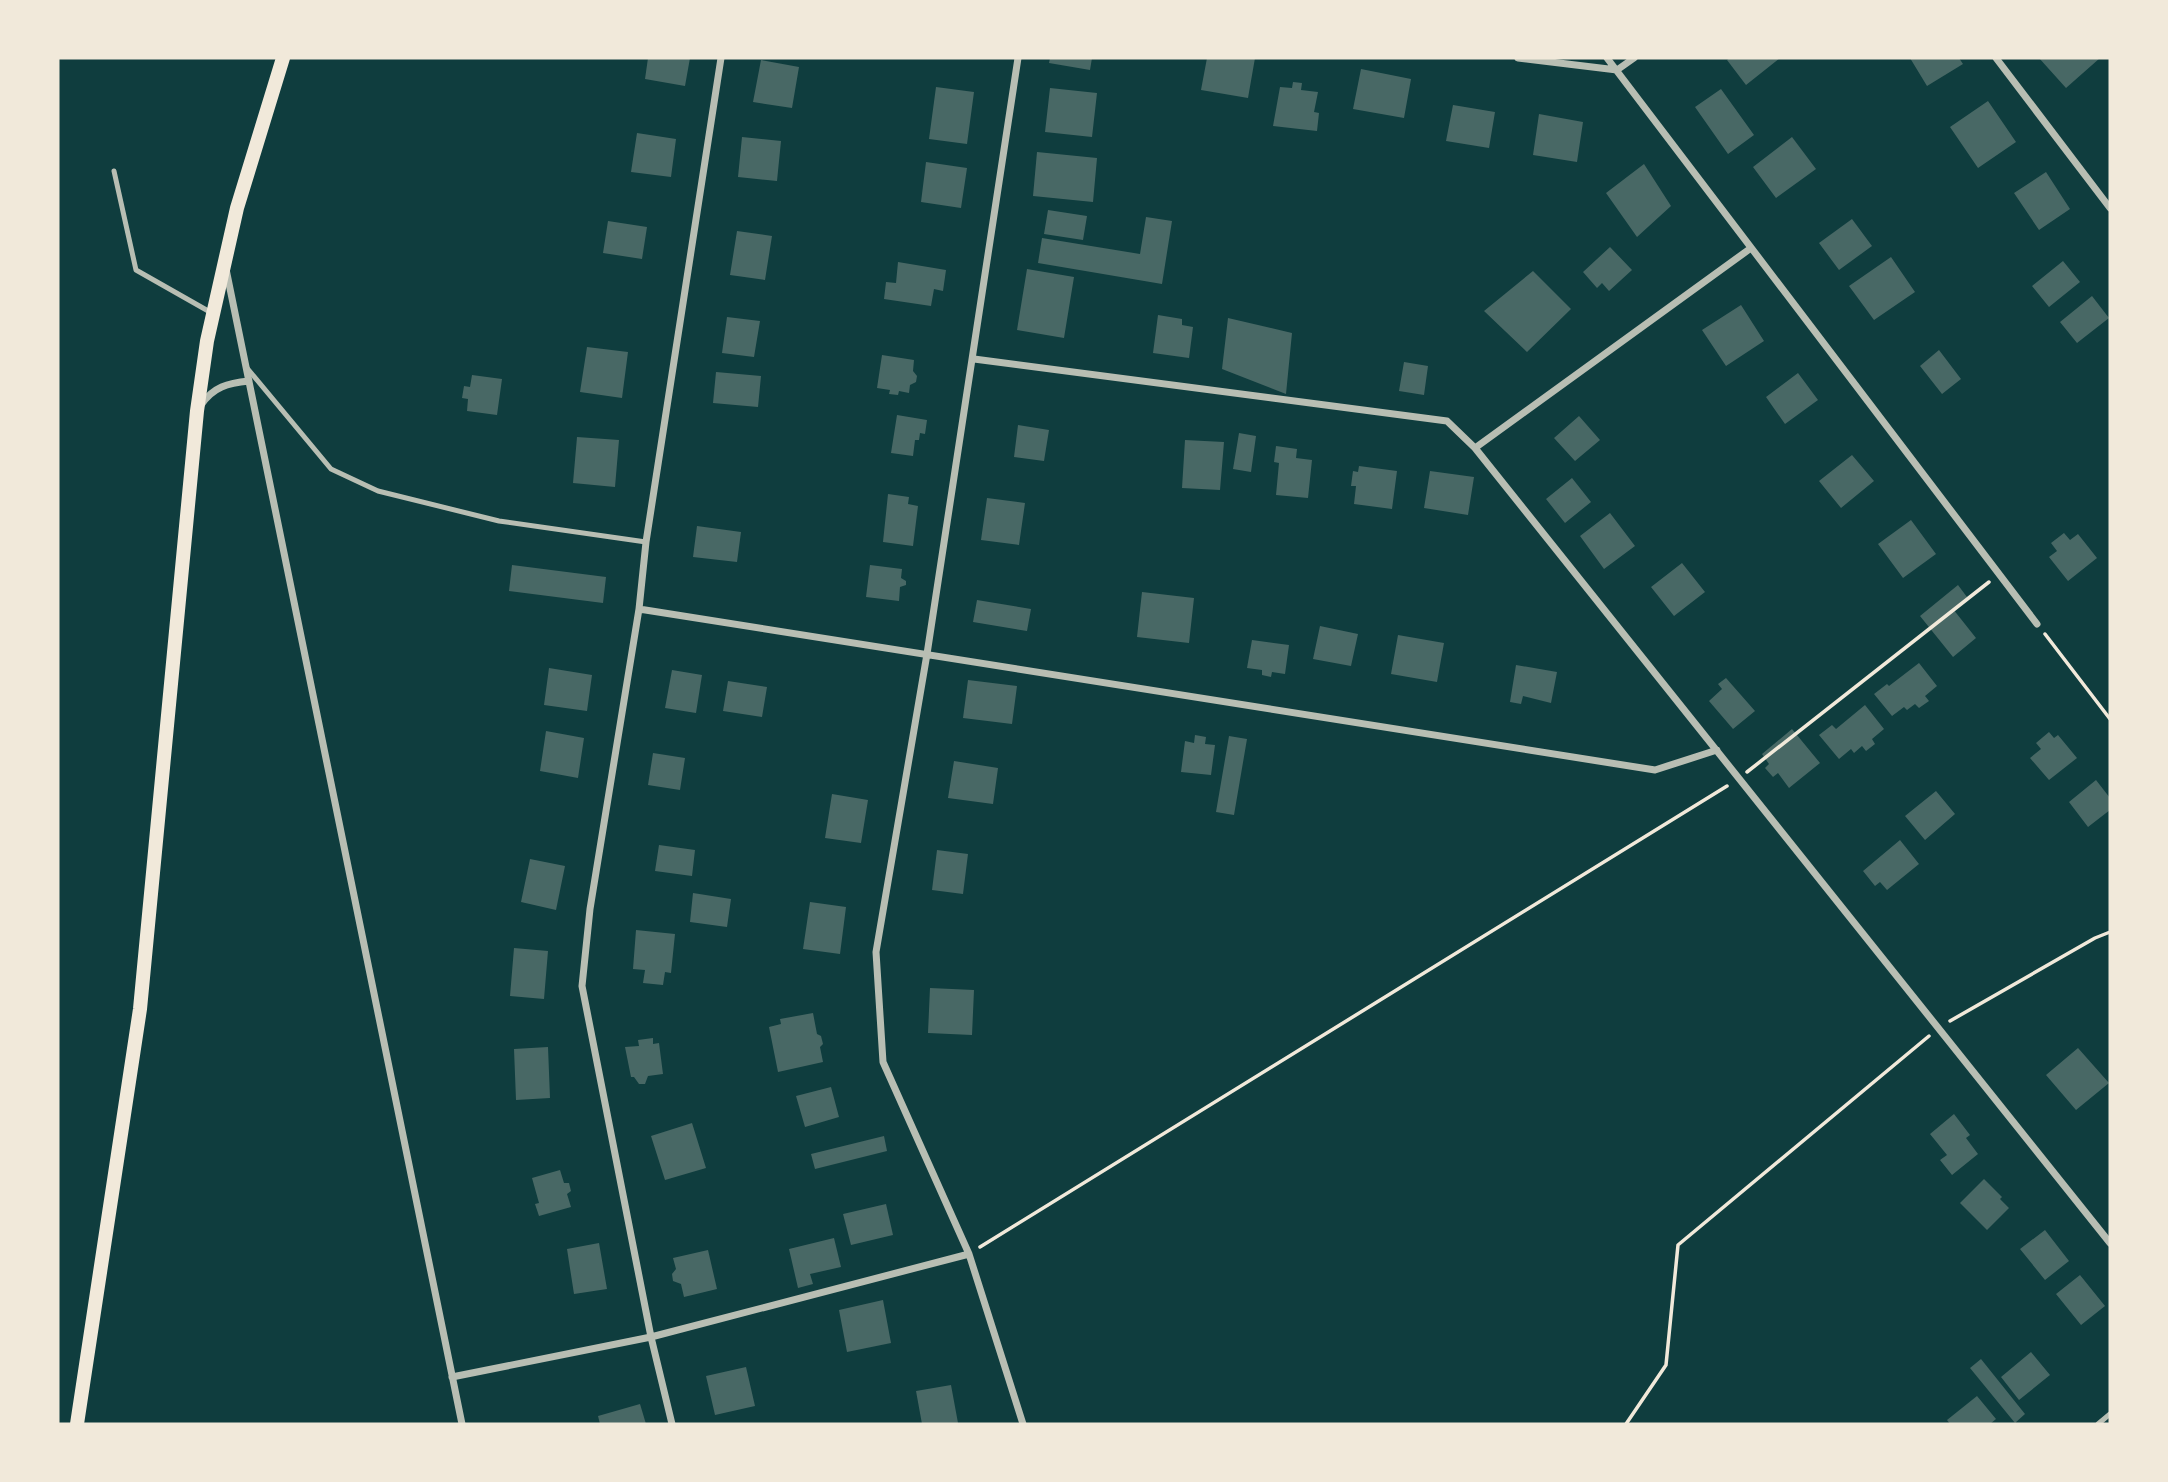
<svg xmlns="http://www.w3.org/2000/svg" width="2168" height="1482" viewBox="0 0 2168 1482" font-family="Overpass,sans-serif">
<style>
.building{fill:#486865}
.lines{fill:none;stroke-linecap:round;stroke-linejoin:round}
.path{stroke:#f1e9da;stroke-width:3.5}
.service{stroke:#b8beb3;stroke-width:5}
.minor{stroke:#b8beb3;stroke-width:7}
.secondary{stroke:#f1e9da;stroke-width:14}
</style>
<rect width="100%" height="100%" fill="#0f3d3e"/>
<path class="building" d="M648,58h42l-5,28 -40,-7z
M1050,58h42l-2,12 -41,-7z
M1207,58h48l-7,40 -47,-8z
M1730,58h50l-34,27 -19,-25z
M1910,58h49l4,6 -36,22z
M2039,58h61l-34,30z
M761,60l38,7 -7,41 -39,-6z
M1361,69l50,10 -7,39 -51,-9z
M1293,82l9,1 -1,7 17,2 -4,20 5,1 -2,18 -44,-5 7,-39 12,1z
M936,87l38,5 -7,52 -38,-5z
M1050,88l47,5 -5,44 -47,-5z
M1721,89l33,46 -26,19 -33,-47z
M1988,101l28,41 -38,26 -28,-41z
M1453,105l42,7 -6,36 -43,-7z
M1539,114l44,8 -6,40 -44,-7z
M637,133l39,6 -5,38 -40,-5z
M742,137l39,4 -4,40 -39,-4z
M1792,137l24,32 -40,29 -23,-31z
M1037,152l60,6 -4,44 -60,-6z
M926,162l41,6 -6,40 -40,-6z
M1644,164l27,42 -34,31 -31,-44z
M2046,172l24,37 -31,21 -25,-37z
M1048,210l39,6 -4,24 -39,-6z
M1146,217l26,4 -10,63 -124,-21 4,-25 98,16z
M1852,219l20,27 -33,24 -20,-27z
M608,221l39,6 -5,32 -39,-6z
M737,231l35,5 -7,44 -35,-5z
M1610,247l22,23 -23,21 -7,-8 -5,5 -14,-16z
M1891,257l24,35 -41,28 -25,-34z
M2063,261l17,21 -31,25 -17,-21z
M898,262l48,8 -3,21 -9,-2 -3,17 -47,-7 2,-17 10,1z
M1027,269l47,8 -10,61 -47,-8z
M1533,271l38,38 -44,43 -43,-41z
M2092,296l17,22 -32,25 -17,-21z
M1741,305l23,36 -38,25 -24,-36z
M1158,315l24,4v6l11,2 -4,31 -36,-5z
M727,317l33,4 -6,36 -32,-4z
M1228,318l64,15 -6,61 -64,-25z
M587,347l41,5 -6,46 -42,-6z
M1939,350l22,29 -19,15 -22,-28z
M882,355l32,5 -1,11 4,5 -1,6 -6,3 -1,8 -10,-2 -1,4 -9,-1 1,-4 -13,-2z
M1404,362l24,4 -4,29 -25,-4z
M716,372l45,4 -3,31 -45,-4z
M1798,373l20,27 -33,24 -19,-27z
M472,375l30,4 -5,36 -30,-4 1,-12 -6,-1 2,-12 6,1z
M897,415l30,5 -2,14 -5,-1 -1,7h-4l-2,16 -22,-3z
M1579,416l21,24 -25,21 -21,-23z
M1018,425l31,5 -5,31 -30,-4z
M1239,433l17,3 -5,36 -18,-3z
M577,437l42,3 -4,47 -42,-4z
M1185,440l39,2 -4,48 -38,-2z
M1276,446l21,3 -1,9 16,2 -4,38 -32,-3 3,-32 -5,-1z
M1852,455l22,26 -33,27 -22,-27z
M1359,466l38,5 -5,38 -38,-5 2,-18h-5l2,-15 5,1z
M1430,471l44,6 -6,38 -44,-7z
M1572,478l19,24 -26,21 -19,-24z
M888,494l21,3 -1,7 10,2 -5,40 -30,-4z
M987,498l38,5 -6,42 -38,-5z
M1610,513l25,33 -31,23 -24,-33z
M1911,520l25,34 -33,24 -25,-34z
M697,526l44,6 -4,30 -44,-5z
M2064,533l6,7 8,-6 19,24 -29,23 -19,-24 8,-6 -6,-8z
M1682,563l23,29 -31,24 -23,-29z
M512,565l94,12 -3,26 -94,-12z
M870,565l32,4 -1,9 5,3v4l-6,2 -1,14 -33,-4z
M1958,585l9,12 -14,12 23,29 -23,19 -33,-41z
M1142,592l52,6 -5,45 -52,-6z
M977,600l54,9 -4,22 -54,-9z
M1320,626l38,8 -7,32 -38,-7z
M1398,635l46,8 -7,39 -46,-8z
M1252,640l37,5 -4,29 -13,-2 -1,5 -9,-2v-5l-15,-2z
M1919,663l18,23 -12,10 4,5 -10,7 -4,-4 -8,6 -3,-3 -12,9 -18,-22 13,-10 2,2z
M1516,665l41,7 -6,31 -28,-7 -2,8 -11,-2z
M549,668l43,7 -5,36 -43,-6z
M672,670l30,5 -6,38 -31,-5z
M1726,678l29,33 -22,18 -24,-28 13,-12 -4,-5z
M968,680l49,6 -5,38 -49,-6z
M728,681l39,6 -5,30 -39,-6z
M1865,705l19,24 -12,10 3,5 -9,7 -4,-5 -8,7 -3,-4 -12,10 -20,-24 13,-10 4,4z
M1792,729l28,34 -31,25 -11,-15 -5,4 -8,-9 4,-4 -7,-10z
M546,731l38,7 -6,40 -38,-7z
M2049,732l5,6 4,-3 19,23 -28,22 -19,-22 11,-9 -5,-6z
M1195,735l11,2 -1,7 10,1 -4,30 -30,-3 4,-31 9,2z
M1229,736l18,3 -13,76 -18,-3z
M653,753l32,5 -5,32 -32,-5z
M954,761l44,7 -5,36 -45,-6z
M2096,780l14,18v12l-22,17 -19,-25z
M1936,791l19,23 -30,26 -20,-24z
M832,794l36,6 -7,43 -36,-5z
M1900,840l19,24 -32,26 -7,-8 -5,4 -12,-15z
M659,845l36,5 -3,26 -37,-5z
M937,850l31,4 -5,40 -31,-4z
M530,859l35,7 -9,44 -35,-8z
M693,893l38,6 -4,28 -37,-5z
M810,902l36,5 -6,47 -37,-5z
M636,930l39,4 -4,39 -6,-1 -2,13 -20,-2 2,-13 -12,-1z
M514,948l34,3 -4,48 -34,-3z
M930,988l44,2 -2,45 -44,-2z
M813,1013l4,21 4,2 2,8 -3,3 3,15 -45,10 -9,-45 12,-3 -1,-5z
M653,1038v6l6,-1 4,31 -15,2 -3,8h-6l-5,-7h-3l-6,-30 14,-1 -1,-6z
M548,1047l2,51 -34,2 -2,-51z
M2078,1048l31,35 -33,27 -30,-35z
M831,1087l8,30 -34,10 -9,-31z
M1954,1114l16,21 -4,3 12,16 -26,21 -12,-15 7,-5 -17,-21z
M692,1123l14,45 -41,12 -14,-44z
M884,1136l3,15 -72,18 -4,-15z
M560,1170l4,13h5l2,8 -4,3 4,13 -32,9 -4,-12 4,-1 -7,-25z
M1984,1179l18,18 -2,2 9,9 -22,22 -27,-27z
M886,1204l7,31 -42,10 -8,-31z
M2045,1230l24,31 -24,19 -25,-31z
M834,1238l7,29 -31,7 3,10 -15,4 -9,-39z
M599,1243l8,46 -33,5 -7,-45z
M708,1250l9,39 -33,8 -3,-13 -8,-3 -1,-7 4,-5 -3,-11z
M2080,1275l25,31 -24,19 -25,-31z
M883,1300l8,43 -44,9 -8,-42z
M2031,1352l19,23 -31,25 -18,-23z
M1981,1359l44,55 -10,9 -45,-55z
M746,1367l9,39 -40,9 -9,-39z
M951,1385l7,38 -36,1 -6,-33z
M1977,1396l19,23 -6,5h-40l-3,-4z
M640,1404l6,20h-46l-2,-8z"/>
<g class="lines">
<path class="path" d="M2045,634l65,85
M1747,772l242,-190
M1950,1021l145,-83 15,-6
M980,1247l747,-461
M1626,1424l40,-59 12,-120 251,-209"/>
<path class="service" d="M114,171l22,99 74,42
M247,368l84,101 47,22 121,30 147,21
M2098,1424l12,-10"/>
<path class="minor" d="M1018,58l-91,596 -51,298 7,110 86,192 54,170
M1518,58l99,12 17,-12
M1607,58l430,566
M1996,58l114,150
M226,269l236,1155
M974,359l473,62 28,27 635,795
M201,405c12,-18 27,-22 48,-24
M1475,448l276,-200
M639,609l1016,161 62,-20
M452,1377l199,-40 318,-83
M672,1424l-21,-87 -69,-351 8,-77 49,-300 7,-67 75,-484"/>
<path class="secondary" d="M77,1424l63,-415 57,-598 10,-70 30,-133 46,-150"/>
</g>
<rect width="2168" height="1482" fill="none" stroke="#f1e9da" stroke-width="119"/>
</svg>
